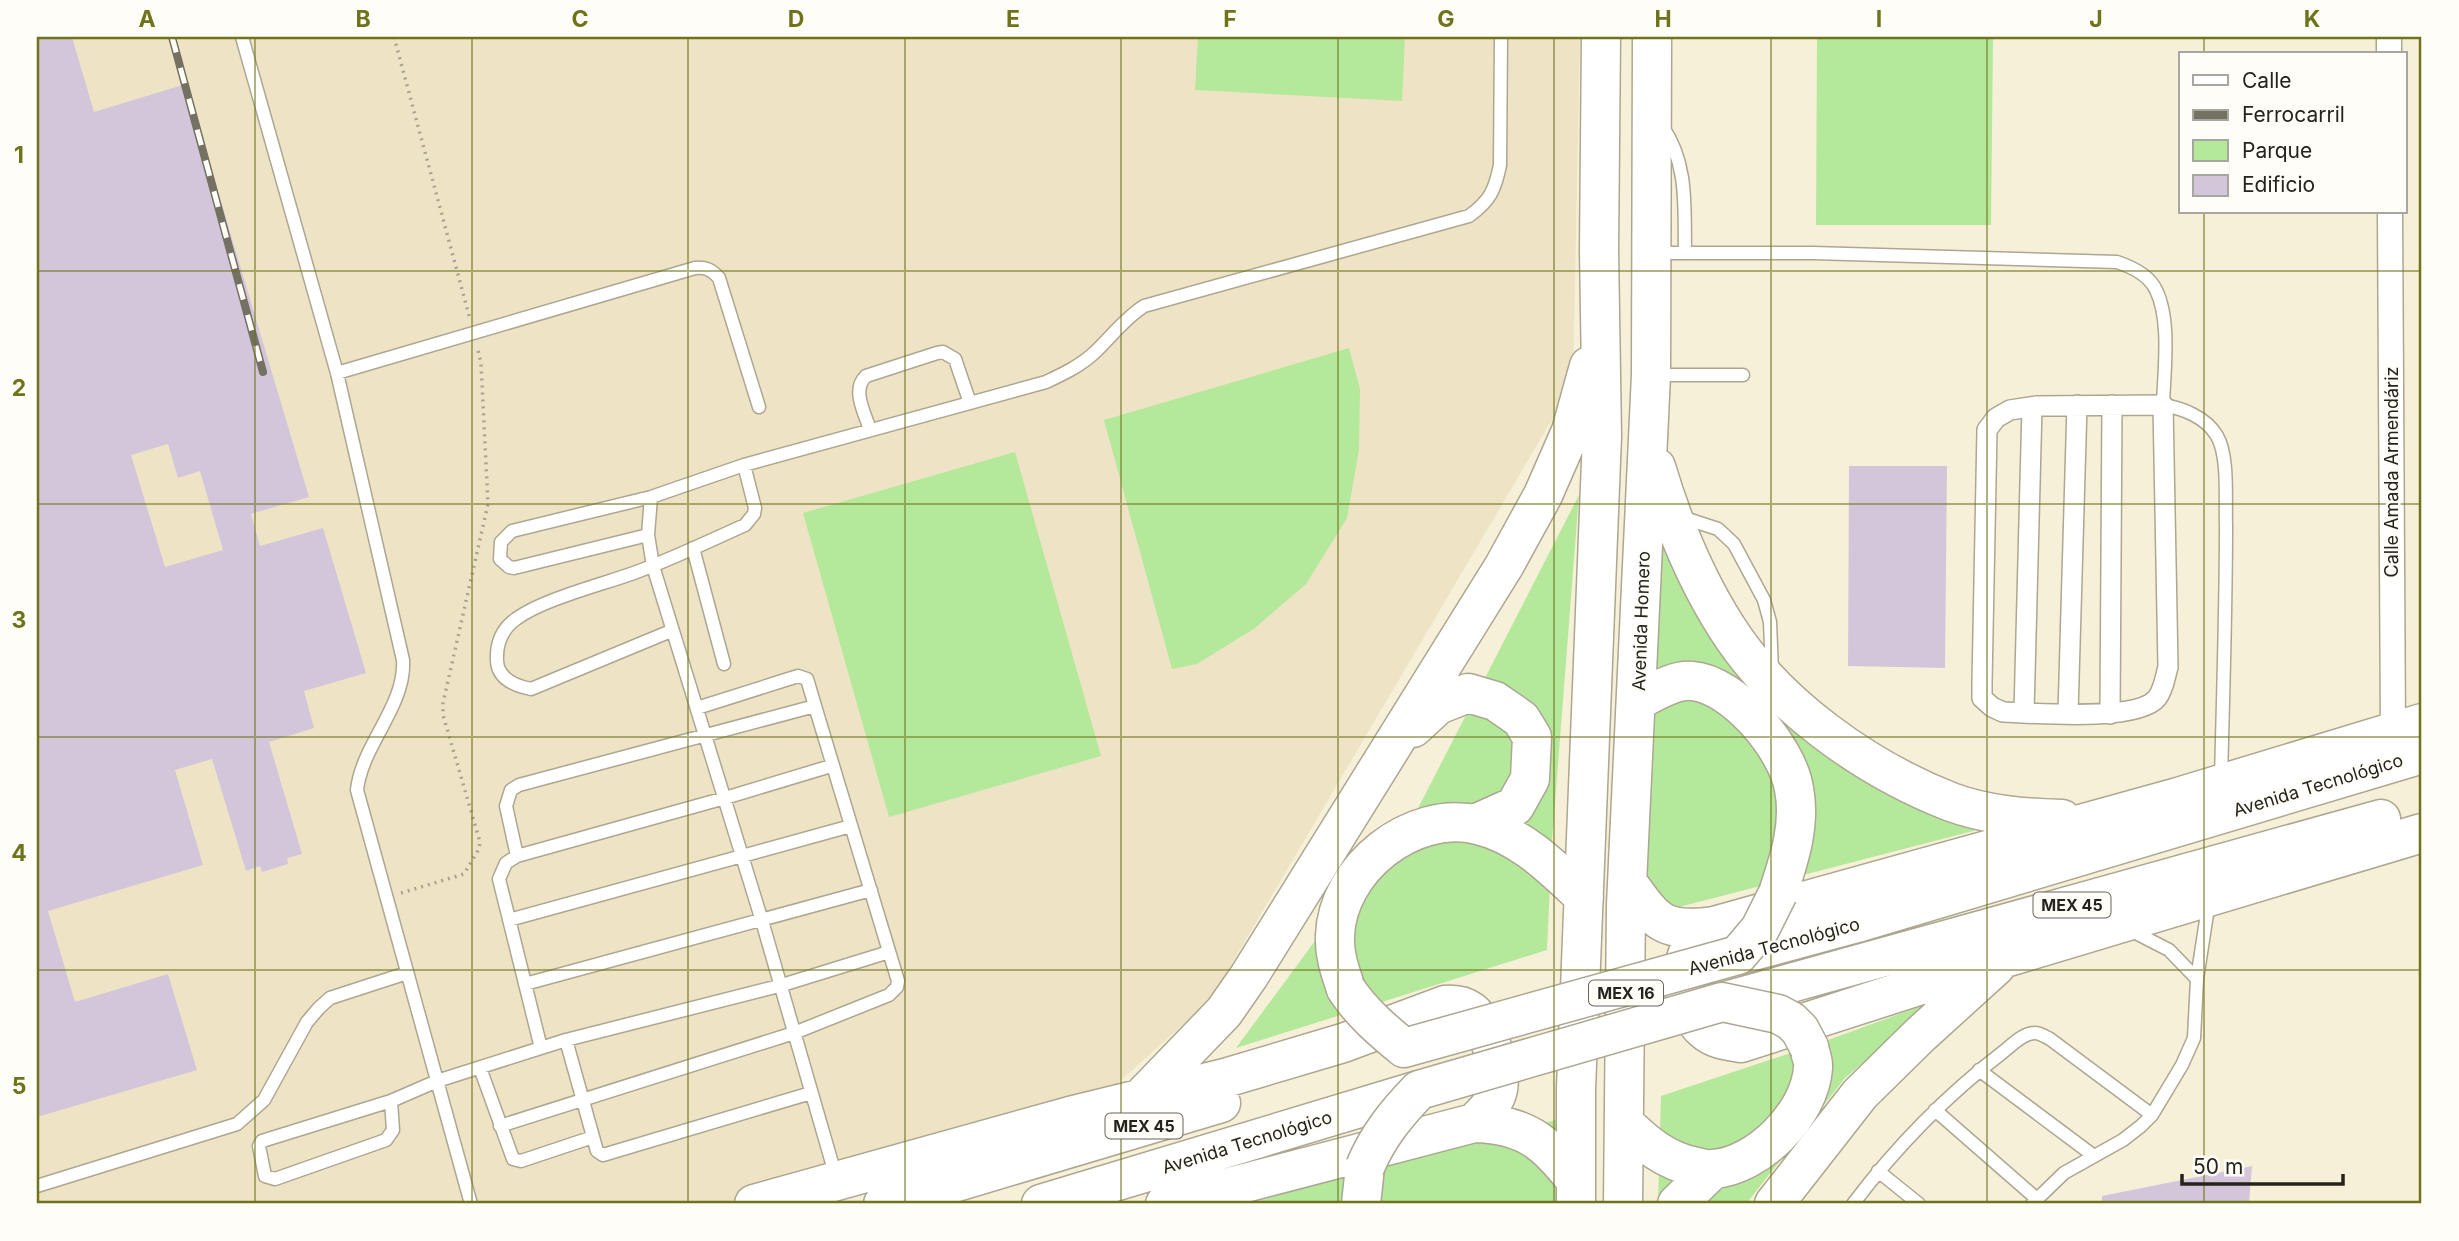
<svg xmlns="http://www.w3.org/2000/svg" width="2459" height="1241" viewBox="0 0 2459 1241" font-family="Inter,sans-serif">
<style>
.built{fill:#eee4c5}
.green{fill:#b4e89b}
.building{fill:#d3c6db;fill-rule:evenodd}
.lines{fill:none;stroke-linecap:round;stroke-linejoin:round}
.service-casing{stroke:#ada690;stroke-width:15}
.pedestrian-casing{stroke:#ada690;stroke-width:22}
.minor-casing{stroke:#ada690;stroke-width:27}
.primary-casing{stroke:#ada690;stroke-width:41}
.path{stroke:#a9a492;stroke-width:3.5;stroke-dasharray:2 5;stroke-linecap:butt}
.service{stroke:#fff;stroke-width:12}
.pedestrian{stroke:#fff;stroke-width:19}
.minor{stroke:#fff;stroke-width:24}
.primary{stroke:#fff;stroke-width:38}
.rail-casing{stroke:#747062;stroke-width:8}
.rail{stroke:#fefdf8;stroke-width:5;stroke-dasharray:16;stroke-linecap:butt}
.primary-bridge-casing{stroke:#ada690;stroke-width:41;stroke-linecap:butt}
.primary-bridge{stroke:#fff;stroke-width:38}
.grid{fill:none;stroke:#6f731a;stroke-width:2;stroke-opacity:0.55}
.labels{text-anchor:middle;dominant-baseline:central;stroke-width:5;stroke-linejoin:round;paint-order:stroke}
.shield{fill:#fefdf8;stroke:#67645d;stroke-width:2}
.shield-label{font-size:16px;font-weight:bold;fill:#26231b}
.street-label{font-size:18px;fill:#26231b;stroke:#fefdf8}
.neatline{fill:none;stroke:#6f731a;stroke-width:2.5}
.grid-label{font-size:23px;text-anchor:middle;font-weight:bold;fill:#6f731a}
</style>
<rect width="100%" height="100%" fill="#f7f0d8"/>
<path class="built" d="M37,37h1543l-7,347 -362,615 -114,103 -339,102h-721z"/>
<path class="green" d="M1198,37h207l-3,64 -207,-11z
M1817,37h176l-2,188h-175z
M1349,348l11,41 -1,61 -12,68 -41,66 -51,44 -58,36 -25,5 -68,-249z
M1015,452l86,304 -212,61 -86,-304z
M1579,495l-27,346 -5,109 -311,98 101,-137 75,-91z
M1662,531l122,189 72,57 121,53 -333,86z
M1935,1001l-90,77 -99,126h-88l3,-108 148,-49z
M1556,1120v84h-306l117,-35z"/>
<path class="building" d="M37,37h35l22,75 92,-28 123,413 -58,17 9,32 63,-18 43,145 -62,18 10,37 -45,14 33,112 -15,4 1,6 -26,8 -2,-6 -14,5 -34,-112 -37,11 28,95 -155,46 27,91 93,-28 29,96 -160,47zM168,444l10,34 22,-7 23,79 -58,17 -34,-112z
M1849,466h98l-2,202 -97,-2z
M2252,1166l-3,38h-147v-8z"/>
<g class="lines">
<defs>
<path id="service" d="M242,37l95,336 66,287c3,46 -41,84 -46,130l114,414
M1662,126c27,38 22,83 23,127
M1654,253h159l304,9c15,5 32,13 39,28 15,30 8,82 7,115 19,3 43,12 54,31 12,20 8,65 9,89 0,85 -3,170 -5,255
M337,373l358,-105c11,-1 17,2 24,10l40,129
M1656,375h87
M870,430c-5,-17 -19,-40 -4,-54l71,-23 6,-1 12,7 15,44
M1678,516l40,13 16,15 30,56 6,22 2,49
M648,535l-134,33 -5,-1 -9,-8 1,-17 11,-11 139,-34
M693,548l31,116
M671,631l-140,58c-15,-3 -33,-10 -34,-28 -1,-18 5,-32 19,-42 25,-19 84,-34 115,-45 39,-14 76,-32 114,-49l9,-11 1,-6 -11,-43
M697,708l101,-32 9,3 8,27
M509,920l342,-94
M2130,930l39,20 28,29
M525,984l346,-94
M566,1040l31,111 6,4 208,-62
M541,1048l-42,-169 7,-16 11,-7 208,-58 106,-32
M480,1068l33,91 8,2 72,-24
M1979,1070l115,86
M391,1101l2,29 -7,10 -111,39 -10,-3 -6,-30 3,-5 129,-40 46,-20 129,-41 213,-54 110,-34
M1935,1110l102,89
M500,1126l294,-93 95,-38 8,-8 1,-6 -83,-275 -296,79 -8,5 -5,16 11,50
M1878,1171l41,33
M836,1177l-74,-256 -109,-355 -5,-31 3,-38 93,-32 302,-83c17,-8 34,-16 48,-29 17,-16 30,-34 50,-47l325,-90c21,-15 26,-26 31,-51l1,-128
M37,1186l200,-62 27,-24 43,-78 12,-14 11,-10 77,-25
M1853,1204c43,-57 94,-109 150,-152 9,-7 20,-19 32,-19 5,0 11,4 15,6l102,76
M2032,1204l32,-31 59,-33 18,-14 11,-11 30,-50 12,-27 3,-59 12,-78"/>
<path id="pedestrian" d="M2163,405l5,262c-3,10 -4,22 -11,31 -19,24 -123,15 -154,14l-11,-5 -10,-9v-15l5,-253 9,-12 14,-8 26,-4z
M2024,712l8,-305
M2068,713l9,-308
M2110,714l2,-309"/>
<path id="minor" d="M2389,37v17
M2390,212l3,520"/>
<path id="primary" d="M1656,467c17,57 39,111 71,161 49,77 139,141 224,174 35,13 74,16 111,17
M1637,701c16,-8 37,-22 55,-20 42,3 96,68 102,108 7,36 -5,71 -16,104
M2422,723l-244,74 -464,129c-9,6 -19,13 -24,23 -13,23 -6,65 15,82 10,9 24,10 36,12l264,-85 417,-125
M1413,728l25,-23 30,-12 27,8 26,18 11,18 -2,42 -15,27 -40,18
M1628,883c28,39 35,50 86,43
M1738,955l119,-32 565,-169
M1346,989c-6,-18 -12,-34 -11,-53 2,-67 77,-127 143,-111 43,10 75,43 106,72
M1722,1002l659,-183
M1142,1097l82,-85 25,-36 255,-410 39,-71 28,-64 18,-65
M1474,1123c51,1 72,19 102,58
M1624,1123c22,21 41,38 72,44 5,1 12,3 17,2 45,-3 97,-55 100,-101 1,-7 -3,-14 -4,-21
M754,1204l316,-88 155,-38 118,-35 102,-38c10,-1 18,0 26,6 16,12 33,62 26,82 -4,13 -14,21 -23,30l-309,81
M883,1204l338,-101
M1041,1204l378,-114
M1361,1204l4,-37
M1576,1204v-115l26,-653 -3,-186 2,-213
M1623,1204l3,-299 25,-530 1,-338
M1677,1204l35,-34
M1774,1204l86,-110 60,-59 76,-69"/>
</defs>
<use href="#service" class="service-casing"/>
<use href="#pedestrian" class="pedestrian-casing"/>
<use href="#minor" class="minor-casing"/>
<use href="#primary" class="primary-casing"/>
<path class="path" d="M394,37l76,282
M401,893l63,-19 15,-25 1,-7 -37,-127v-12l45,-199 -7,-141 -3,-13"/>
<use href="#service" class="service"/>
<use href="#pedestrian" class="pedestrian"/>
<use href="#minor" class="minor"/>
<use href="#primary" class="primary"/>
<defs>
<path id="rail" d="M172,37l91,335"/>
</defs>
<use href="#rail" class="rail-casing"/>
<use href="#rail" class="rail"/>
<defs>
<path id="primary-bridge" d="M1346,989c16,24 36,41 58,59l334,-93 22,-26 18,-36
M1365,1167c13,-31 31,-53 54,-77l303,-88 56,12 13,7 9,9 9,17"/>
</defs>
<use href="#primary-bridge" class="primary-bridge-casing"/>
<use href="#primary-bridge" class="primary-bridge"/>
</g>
<path class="grid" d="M255,37v1167M472,37v1167M688,37v1167M905,37v1167M1121,37v1167M1338,37v1167M1554,37v1167M1771,37v1167M1987,37v1167M2204,37v17M2204,212v992M37,271h2385M37,504h2385M37,737h2385M37,970h2385"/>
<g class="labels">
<g class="shield">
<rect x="2033.5" y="892.5" width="77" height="25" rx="5"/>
<rect x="1589" y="980.5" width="74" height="25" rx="5"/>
<rect x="1105.5" y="1113.5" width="77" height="25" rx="5"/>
</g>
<g class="shield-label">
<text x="2072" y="905">MEX 45</text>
<text x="1626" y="993">MEX 16</text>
<text x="1144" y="1126">MEX 45</text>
</g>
<g class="street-label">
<text transform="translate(2391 472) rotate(-90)">Calle Amada Armendáriz</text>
<text transform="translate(1641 621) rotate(-88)">Avenida Homero</text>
<text transform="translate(2318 785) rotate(-17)">Avenida Tecnológico</text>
<text transform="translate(1774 946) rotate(-15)">Avenida Tecnológico</text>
<text transform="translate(1247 1142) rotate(-17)">Avenida Tecnológico</text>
</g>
</g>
<rect width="2459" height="1241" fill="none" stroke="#fefdf8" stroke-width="77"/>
<rect x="2179" y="52" width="228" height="161" fill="#fefdf8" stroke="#a8a6a0" stroke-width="2"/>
<rect x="2193" y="75" width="35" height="10" fill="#ffffff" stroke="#a8a6a0" stroke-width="2"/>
<text x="2242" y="88" font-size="21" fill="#26231b">Calle</text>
<rect x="2193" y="110" width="35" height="10" fill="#747062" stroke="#a8a6a0" stroke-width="2"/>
<text x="2242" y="122" font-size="21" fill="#26231b">Ferrocarril</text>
<rect x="2193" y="140" width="35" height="21" fill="#b4e89b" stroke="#a8a6a0" stroke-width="2"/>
<text x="2242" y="158" font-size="21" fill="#26231b">Parque</text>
<rect x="2193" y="175" width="35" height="21" fill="#d3c6db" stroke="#a8a6a0" stroke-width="2"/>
<text x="2242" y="192" font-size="21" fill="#26231b">Edificio</text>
<path d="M2182 1174v10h161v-10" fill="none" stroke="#26231b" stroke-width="3.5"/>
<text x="2193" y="1174" font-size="21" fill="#26231b" stroke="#fefdf8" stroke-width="5" paint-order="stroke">50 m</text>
<rect x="38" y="38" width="2382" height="1164" class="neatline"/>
<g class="grid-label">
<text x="147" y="27">A</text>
<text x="363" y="27">B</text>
<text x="580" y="27">C</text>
<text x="796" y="27">D</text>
<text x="1013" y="27">E</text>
<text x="1230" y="27">F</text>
<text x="1446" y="27">G</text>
<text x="1663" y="27">H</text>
<text x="1879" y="27">I</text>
<text x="2096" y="27">J</text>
<text x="2312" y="27">K</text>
<text x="19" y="163">1</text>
<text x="19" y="396">2</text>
<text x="19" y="628">3</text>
<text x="19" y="861">4</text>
<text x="19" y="1094">5</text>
</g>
</svg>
